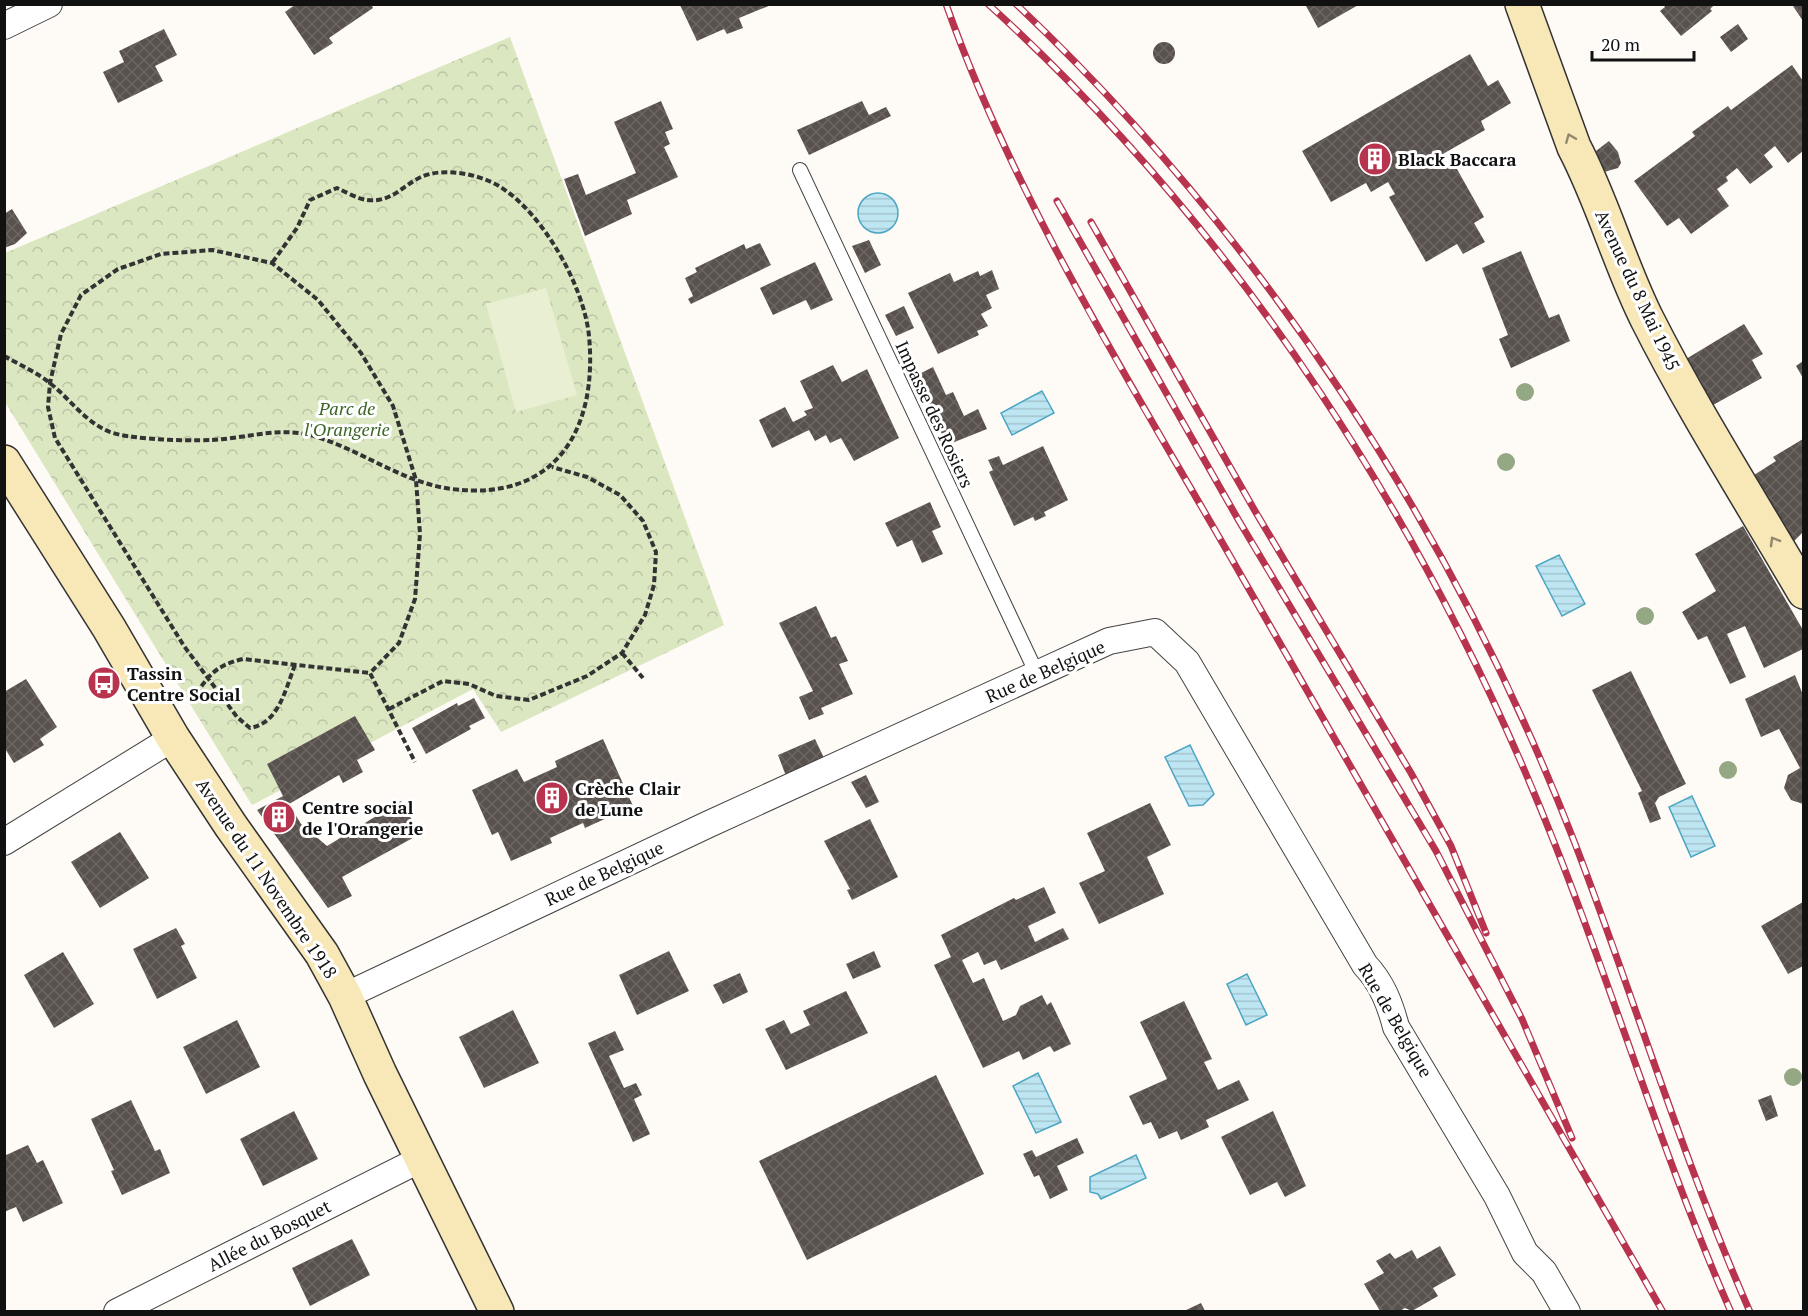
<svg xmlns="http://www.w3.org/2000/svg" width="1808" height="1316" viewBox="0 0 1808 1316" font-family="'PT Serif',serif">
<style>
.park{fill:url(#park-crowns)}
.pitch{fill:#e9efd2}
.water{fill:url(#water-rules);stroke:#4ba5c3;stroke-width:1.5}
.building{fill:url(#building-cross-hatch)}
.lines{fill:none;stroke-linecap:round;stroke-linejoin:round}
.lane-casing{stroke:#444;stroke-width:16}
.street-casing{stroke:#444;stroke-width:28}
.secondary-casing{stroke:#333;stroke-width:36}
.path{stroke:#333;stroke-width:4;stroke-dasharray:6 3;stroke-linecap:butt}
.lane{stroke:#fff;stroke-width:14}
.street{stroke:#fff;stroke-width:26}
.secondary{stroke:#f8e7b7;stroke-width:33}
.rail-casing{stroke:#b7334e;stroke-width:7}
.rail{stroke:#fff;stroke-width:4.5;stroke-dasharray:14;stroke-linecap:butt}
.tree{fill:#93a883}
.oneway{stroke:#90876c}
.labels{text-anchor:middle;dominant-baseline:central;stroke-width:6;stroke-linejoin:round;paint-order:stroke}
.poi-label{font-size:18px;font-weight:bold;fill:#111;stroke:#fff;text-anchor:start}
.street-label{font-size:18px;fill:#111;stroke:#fff}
.park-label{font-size:18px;font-style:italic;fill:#3c6525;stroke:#fff}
</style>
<defs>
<pattern id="park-crowns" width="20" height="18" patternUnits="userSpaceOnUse" patternTransform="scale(1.5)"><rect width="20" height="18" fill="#dbe7c1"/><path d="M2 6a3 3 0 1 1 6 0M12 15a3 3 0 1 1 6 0" fill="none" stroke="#bbc5a5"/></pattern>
<pattern id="water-rules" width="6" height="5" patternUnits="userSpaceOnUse" patternTransform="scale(1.5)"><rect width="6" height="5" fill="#bee6f2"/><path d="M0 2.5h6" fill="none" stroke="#a2c4ce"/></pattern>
<pattern id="building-cross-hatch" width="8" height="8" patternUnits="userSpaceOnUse" patternTransform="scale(1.5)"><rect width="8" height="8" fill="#59514e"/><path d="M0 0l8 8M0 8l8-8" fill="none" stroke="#6c6663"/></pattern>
</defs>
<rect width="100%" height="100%" fill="#fefbf6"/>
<path class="park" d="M510,37l214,588 -223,107 -28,-43 -221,116 -247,-403v-149z"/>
<path class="pitch" d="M546,288l31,107 -61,17 -30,-108z"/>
<path class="water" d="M858 213a20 20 0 1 1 40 0a20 20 0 1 1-40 0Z
M1042,391l12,22 -42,22 -11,-22z
M1559,555l26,49 -23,12 -26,-50z
M1190,745l24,49 -11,11 -14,1 -24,-49z
M1692,796l23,50 -24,11 -22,-50z
M1247,974l20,41 -21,10 -19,-41z
M1038,1073l23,49 -25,11 -23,-47z
M1136,1155l10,23 -45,21 -3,-5 -8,-2v-15z"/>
<path class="building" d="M296,4h75l2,4 -44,30 4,5 -19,12 -29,-43z
M1305,4h55l-42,24z
M1663,4h52l-5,5 2,2 -31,25 -21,-25 5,-4z
M1795,4h8v17l-10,-15z
M680,5h91l-32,13 4,10 -16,6 -3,-5 -27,12z
M1738,24l10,15 -17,13 -11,-15z
M164,29l13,26 -22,11 8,15 -45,22 -15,-31 21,-10 -5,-11z
M1153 53a11 11 0 1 1 22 0a11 11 0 1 1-22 0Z
M1470,54l18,32 10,-6 13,23 -30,18 4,9 -44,25 6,11 6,-4 31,55 -10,6 11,19 -22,12 -6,-10 -31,18 -37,-65 6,-3 -7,-12 -17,10 -5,-9 -35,19 -29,-51z
M1792,65l11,16v70l-15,12 -13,-17 -11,9 9,12 -23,17 -13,-16 -11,9 2,4 -11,8 12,17 -38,28 -12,-16 -12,8 -33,-45 61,-45 -3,-4 36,-26 3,4z
M661,101l12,28 -8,3 5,12 -6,3 14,30 -51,23 5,14 -47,22 -21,-57 14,-5 8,21 50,-22 -22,-51z
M862,101l7,14 17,-8 5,9 -82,39 -12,-25z
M1609,141l9,11 3,11 -3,5 -14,4 -8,-21z
M12,209l15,24 -12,11 -11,4v-34z
M869,240l12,25 -16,8 -13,-27z
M760,243l11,22 -80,39 -3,-5 5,-3 -8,-18 12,-6 -2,-4 49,-24 2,5z
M1521,251l28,67 10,-4 11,27 -59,27 -12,-29 9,-4 -26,-67z
M815,262l18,38 -22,10 -5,-10 -33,15 -13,-27z
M992,270l7,19 -13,6 6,13 -11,6 7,12 -11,5 2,4 -41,19 -30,-61 42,-20 4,9 24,-11 2,5z
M904,306l10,22 -18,8 -11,-21z
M1744,324l19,30 -11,6 10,18 -49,27 -27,-46z
M1803,361v17l-7,-12z
M833,365l9,17 25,-13 32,69 -45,23 -13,-23 -11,5 -4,-8 -11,6 -6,-11 -37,18 -13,-28 26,-13 8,15 14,-7 -3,-4 9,-3 -13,-27z
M933,367l13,28 7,-3 11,24 14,-7 9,20 -40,16 -32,-69z
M1803,439v93l-10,10 -39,-67 22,-14 -3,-4z
M1043,446l25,54 -24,12 2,4 -11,5 -2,-4 -19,9 -25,-54 4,-2 -5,-10 11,-4 4,9z
M930,502l11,25 -9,4 11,23 -21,9 -10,-23 -15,7 -12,-24z
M1743,526l60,104v19l-39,19 -19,-42 -18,8 19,43 -16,7 -23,-48 -9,4 -16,-28 34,-21 -21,-37z
M816,606l15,32 5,-2 12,25 -9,3 14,30 -32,14 3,6 -15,6 -10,-23 14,-6 -34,-68z
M1631,671l55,113 -27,13 -4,6 6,16 -11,4 -12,-30 4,-2 -50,-101z
M1795,675l8,20v109l-12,-4 -7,-12 4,-13 12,-7 -21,-39 -18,8 -16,-38z
M26,679l31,48 -17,12 4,6 -30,18 -10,-16v-55z
M474,698l11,20 -16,8 2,3 -45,25 -14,-26 45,-25 1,3z
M355,716l20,34 -18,10 6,12 -20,11 -4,-8 -50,29 12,20 26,22 74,-45 19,33 -78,43 10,19 -24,12 -71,-98 26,-14 -16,-32z
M603,739l30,67 -48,22 -2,-5 -33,15 2,5 -41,18 -13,-29 -6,3 -20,-45 45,-21 7,13 33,-15 -2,-6z
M815,739l9,19 -38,18 -8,-21z
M866,775l13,27 -13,6 -15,-26z
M1150,803l21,42 -24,12 17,37 -65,30 -20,-41 26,-12 -18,-38z
M870,819l28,58 -46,23 -5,-10 3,-1 -26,-48z
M120,832l29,46 -49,30 -29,-46z
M1044,887l12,26 -28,13 7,16 28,-14 6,11 -68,31 -5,-10 -12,5 -6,-13 -16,8 11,23 11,-5 19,43 13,-6 4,-9 22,-11 5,10 4,-3 20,42 -17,8 -4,-6 -27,14 -4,-9 -36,17 -49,-103 17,-8 -10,-22 73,-37 2,2z
M1803,902v64l-15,8 -27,-48z
M176,928l9,16 -4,2 16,32 -40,21 -24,-50z
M669,951l20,40 -52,24 -18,-40z
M874,951l7,16 -28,12 -7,-15z
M63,952l31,52 -40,24 -30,-53z
M740,973l8,19 -25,12 -10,-19z
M846,991l22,42 -82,37 -21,-41 19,-9 7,14 19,-9 -7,-14z
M1184,1001l28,58 -8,3 14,28 21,-10 10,20 -43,20 3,7 -28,13 -4,-9 -18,8 -8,-17 -8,3 -14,-29 38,-17 -27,-57z
M513,1010l26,53 -55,25 -25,-51z
M237,1020l23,47 -54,27 -23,-47z
M615,1031l9,19 -15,6 15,32 12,-5 6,12 -8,4 16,35 -17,8 -45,-99z
M936,1075l48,99 -177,86 -48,-99z
M1771,1095l7,21 -12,5 -8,-21z
M131,1100l24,51 5,-2 10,24 -48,22 -11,-24 3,-1 -23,-51z
M294,1111l24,48 -55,27 -23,-47z
M1273,1111l33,75 -21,11 -8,-15 -27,13 -29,-58z
M1077,1138l7,15 -27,13 11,24 -18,9 -11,-24 -5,2 -11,-23 9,-4 4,7z
M28,1145l9,18 6,-3 20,43 -40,19 -7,-15 -12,5v-56z
M352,1239l18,36 -60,31 -18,-38z
M1440,1246l16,29 -23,13 5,8 -26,15 -7,-3 -5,3h-20l-16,-27 20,-11 -8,-12 14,-8 5,6 17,-9 5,9z
M1201,1303l4,8h-21z"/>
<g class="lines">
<defs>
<path id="lane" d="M800,170l237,504"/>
<path id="street" d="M4,26l45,-22
M4,842l169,-104
M345,996l364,-172 400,-183 46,-9 32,30 178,303c17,18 25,39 31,62l101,169 28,57 19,19 23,40
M117,1312l304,-153"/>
<path id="secondary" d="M1522,4l52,143c29,55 45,116 73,172 47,93 104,182 157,273
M4,462l105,166 64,110 58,88 91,128 23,42 35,78 117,238"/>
</defs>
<use href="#lane" class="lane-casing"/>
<use href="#street" class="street-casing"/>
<use href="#secondary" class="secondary-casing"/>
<path class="path" d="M4,356c16,9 34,17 47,28 20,16 34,38 59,48 21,8 90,10 114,7 29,-3 56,-11 86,-4 49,13 92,48 142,54 103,13 146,-59 137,-153 -5,-50 -46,-123 -90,-150 -20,-12 -56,-19 -78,-9 -19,9 -30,26 -54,23 -9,-1 -21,-8 -30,-12l-27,12 -13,28 -25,35
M622,653l21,25
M295,665c-10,25 -16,58 -45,63l-13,-11 -53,-71 -129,-208 -7,-31 2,-24 11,-49 20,-39 37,-26 43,-15 51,-4 60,13 46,37 43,53 32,53 23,74 4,54 -5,65 -16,44 -29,30 45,89
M191,701c17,-24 22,-35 52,-42l127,14
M389,709l54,-28 26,3 27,12 33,4 58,-24 35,-23 23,-38 9,-30 2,-33 -13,-31 -23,-26 -33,-18 -35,-10"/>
<use href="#lane" class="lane"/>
<use href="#street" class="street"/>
<use href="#secondary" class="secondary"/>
<defs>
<path id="rail" d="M946,4c70,198 185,379 288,559 143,250 286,499 429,749
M988,4c253,229 444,527 568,843 61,154 108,313 175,465
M1016,4c245,231 436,524 558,837 60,156 108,317 176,471
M1057,201l182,320 197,330 86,168 50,119
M1091,222l164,289 156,262 40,73 35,87"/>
</defs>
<use href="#rail" class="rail-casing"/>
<use href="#rail" class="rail"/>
</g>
<g class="tree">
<circle cx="1525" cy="392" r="9"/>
<circle cx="1506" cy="462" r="9"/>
<circle cx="1645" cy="616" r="9"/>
<circle cx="1728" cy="770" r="9"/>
<circle cx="1793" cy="1077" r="9"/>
</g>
<defs><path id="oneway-chevron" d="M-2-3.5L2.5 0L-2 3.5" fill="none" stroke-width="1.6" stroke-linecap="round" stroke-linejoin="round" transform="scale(1.5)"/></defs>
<g class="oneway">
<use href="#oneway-chevron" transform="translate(1570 138) rotate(-112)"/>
<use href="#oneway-chevron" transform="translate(1774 541) rotate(-120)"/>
</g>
<defs>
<symbol id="building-disc" viewBox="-11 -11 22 22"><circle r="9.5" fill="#b7334e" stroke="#fff"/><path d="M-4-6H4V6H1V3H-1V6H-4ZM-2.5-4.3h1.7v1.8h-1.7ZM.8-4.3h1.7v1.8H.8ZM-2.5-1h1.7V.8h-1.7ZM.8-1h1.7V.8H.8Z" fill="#fff"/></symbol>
<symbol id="bus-disc" viewBox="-11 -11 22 22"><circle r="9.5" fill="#b7334e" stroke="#fff"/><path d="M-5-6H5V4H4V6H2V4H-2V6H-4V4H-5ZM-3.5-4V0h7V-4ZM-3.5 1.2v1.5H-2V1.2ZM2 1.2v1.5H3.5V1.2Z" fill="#fff"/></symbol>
</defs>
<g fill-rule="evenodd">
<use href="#building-disc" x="1356" y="140" width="38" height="38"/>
<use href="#bus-disc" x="85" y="664" width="38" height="38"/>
<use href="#building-disc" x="533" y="779" width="38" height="38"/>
<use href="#building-disc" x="260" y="798" width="38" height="38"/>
</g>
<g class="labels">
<g class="poi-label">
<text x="1398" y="159">Black Baccara</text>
<text x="127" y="673">Tassin<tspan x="127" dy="21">Centre Social</tspan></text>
<text x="575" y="788">Crèche Clair<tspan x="575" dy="21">de Lune</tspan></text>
<text x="302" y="807">Centre social<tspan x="302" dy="21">de l'Orangerie</tspan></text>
</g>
<g class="street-label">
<text transform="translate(1638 290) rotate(65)">Avenue du 8 Mai 1945</text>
<text transform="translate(935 414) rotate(65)">Impasse des Rosiers</text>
<text transform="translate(1045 671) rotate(-24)">Rue de Belgique</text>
<text transform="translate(604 873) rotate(-25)">Rue de Belgique</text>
<text transform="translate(267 878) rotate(56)">Avenue du 11 Novembre 1918</text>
<text transform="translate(1396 1020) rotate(60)">Rue de Belgique</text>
<text transform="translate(269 1235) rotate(-27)">Allée du Bosquet</text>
</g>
<g class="park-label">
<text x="347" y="408">Parc de<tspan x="347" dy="21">l'Orangerie</tspan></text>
</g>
</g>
<rect width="1808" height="1316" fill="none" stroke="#111111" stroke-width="12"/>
<path d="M1592 51v9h102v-9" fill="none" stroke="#111111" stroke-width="3"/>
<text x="1601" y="51" font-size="18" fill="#111111" stroke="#ffffff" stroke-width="4.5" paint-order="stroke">20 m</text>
</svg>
